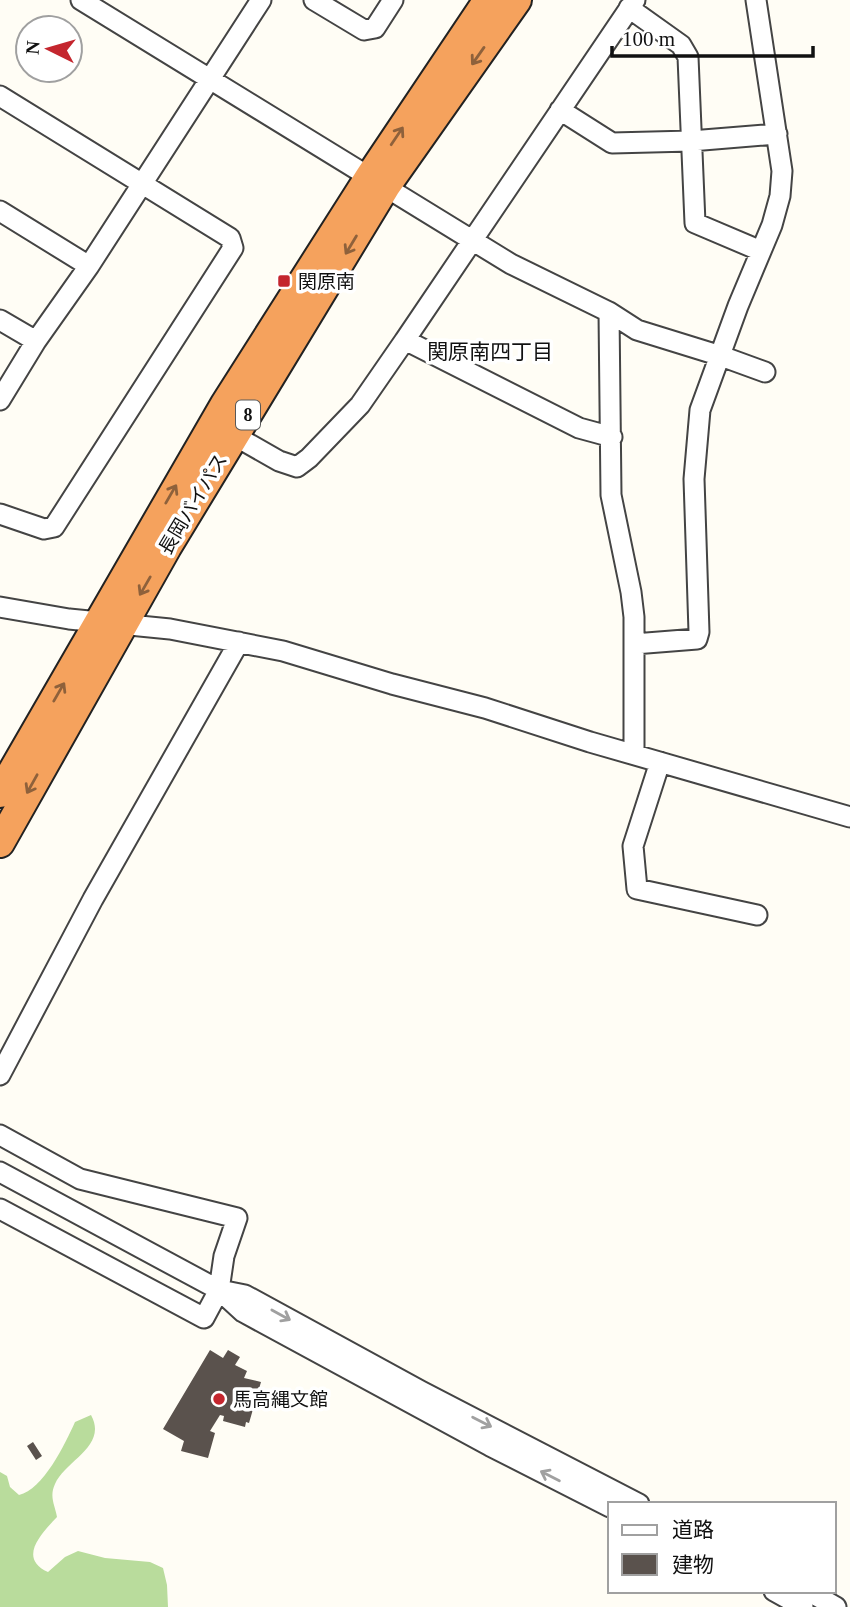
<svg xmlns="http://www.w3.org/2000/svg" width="850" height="1607" viewBox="0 0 850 1607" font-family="'Times New Roman','Noto Sans JP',serif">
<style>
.forest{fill:#b9dc9c}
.building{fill:#5a524d}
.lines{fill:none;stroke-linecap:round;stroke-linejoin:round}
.minor-casing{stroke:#444;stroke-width:23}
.highway-casing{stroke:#222;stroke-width:32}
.minor{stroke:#fff;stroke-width:19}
.highway{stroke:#f5a25d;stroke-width:28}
.oneway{stroke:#8e613b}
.oneway2{stroke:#a0a0a0}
.poi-dot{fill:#c4262e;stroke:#fff;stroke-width:2.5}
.labels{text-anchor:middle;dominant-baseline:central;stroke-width:7;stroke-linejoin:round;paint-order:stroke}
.shield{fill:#fff;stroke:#585858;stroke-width:2}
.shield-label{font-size:18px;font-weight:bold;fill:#111}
.poi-label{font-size:19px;fill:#111;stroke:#fff;text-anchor:start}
.street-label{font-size:19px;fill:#111;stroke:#fff}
.neighbourhood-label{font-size:21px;fill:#111;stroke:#fff}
</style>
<rect width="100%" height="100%" fill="#fffdf5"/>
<path class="forest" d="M91,1415c17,31 -25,45 -36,69 -6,13 0,21 2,33 -15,16 -40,41 -9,55l17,-15 13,-6 27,7 45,4 13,6 4,17 1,22h-168v-135l7,4 3,11 9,8c24,-5 46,-51 56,-73z"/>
<path class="building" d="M210,1350l13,8 5,-8 12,7 -5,8 12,6 -3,7 17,4 -12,41 -3,-1 -1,5 -22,-6 1,-5 -4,-1 -10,16 5,2 -7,25 -27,-7 3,-10 -21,-12z
M33,1442l9,14 -6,4 -9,-14z"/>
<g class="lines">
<defs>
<path id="minor" d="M81,0l430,264 98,48 28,18 84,26 44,16
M314,0l50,30 11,-2 18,-28
M629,8l52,37 7,12 7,166 66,28
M0,96l230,142 3,10 -179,279 -10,2 -44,-15
M560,110l52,33 79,-2 86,-7
M0,211l89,55
M609,312l2,183 20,97 3,25v137
M0,320l36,21
M0,400l36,-59 53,-75 172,-266
M235,436l44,25 18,6 12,-9 51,-53 45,-65
M612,437l-33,-9 -174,-88 230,-340
M0,607l69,12 101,10 113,22 109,33 93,24 105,34 260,75
M634,644l63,-5 2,-7 -5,-153 6,-69 38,-104 34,-81 8,-29 2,-25 -26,-171
M660,762l-27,84 4,43 120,26
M0,1075l93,-176 146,-257
M0,1135l80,44 157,39 -13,38 -5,34 -15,28 -204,-109
M0,1172l219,118 24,22 247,134 120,61
M220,1290l25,5 176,96 218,113
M774,1591l29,16
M808,1591l28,16"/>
<path id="highway" d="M0,793l225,-389 145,-228 118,-176
M0,843l167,-296 219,-361 131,-186"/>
</defs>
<use href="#minor" class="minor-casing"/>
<use href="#highway" class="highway-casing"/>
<use href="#minor" class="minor"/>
<use href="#highway" class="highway"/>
</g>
<defs><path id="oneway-shaft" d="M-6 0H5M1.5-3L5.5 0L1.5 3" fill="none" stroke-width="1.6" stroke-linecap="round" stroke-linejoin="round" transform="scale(1.75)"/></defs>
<g class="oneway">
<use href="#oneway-shaft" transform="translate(478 56) rotate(125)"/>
<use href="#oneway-shaft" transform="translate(397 136) rotate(-56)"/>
<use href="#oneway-shaft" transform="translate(351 245) rotate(121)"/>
<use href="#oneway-shaft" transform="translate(171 494) rotate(-60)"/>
<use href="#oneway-shaft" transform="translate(145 586) rotate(120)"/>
<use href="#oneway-shaft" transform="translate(59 692) rotate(-60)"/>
<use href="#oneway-shaft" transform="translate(32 784) rotate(119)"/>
</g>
<g class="oneway2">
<use href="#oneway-shaft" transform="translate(281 1315) rotate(29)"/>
<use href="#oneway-shaft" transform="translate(482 1422) rotate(27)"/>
<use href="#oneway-shaft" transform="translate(550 1476) rotate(-153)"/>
</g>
<g class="poi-dot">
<rect x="277" y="274" width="14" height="14" rx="3.5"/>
<circle cx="219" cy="1399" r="7"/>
</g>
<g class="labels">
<rect class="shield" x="236" y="400.5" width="24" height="29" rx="5"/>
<g class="shield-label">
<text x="248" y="415">8</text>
</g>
<g class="poi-label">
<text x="298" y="281">関原南</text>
<text x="233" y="1399">馬高縄文館</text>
</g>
<g class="street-label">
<text transform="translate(193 504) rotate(-59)">長岡バイパス</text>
</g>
<g class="neighbourhood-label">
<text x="490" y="352">関原南四丁目</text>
</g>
</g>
<rect x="608" y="1502" width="228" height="91" fill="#ffffff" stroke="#a0a0a0" stroke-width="2"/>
<rect x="622" y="1525" width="35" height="10" fill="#ffffff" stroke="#a0a0a0" stroke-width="2"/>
<text x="672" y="1537" font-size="21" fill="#111111">道路</text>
<rect x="622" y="1554" width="35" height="21" fill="#5a524d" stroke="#a0a0a0" stroke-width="2"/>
<text x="672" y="1572" font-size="21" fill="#111111">建物</text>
<g transform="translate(49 49) rotate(275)"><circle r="33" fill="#ffffff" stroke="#a0a0a0" stroke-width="2"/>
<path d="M0-5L12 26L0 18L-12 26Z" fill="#c4262e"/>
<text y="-10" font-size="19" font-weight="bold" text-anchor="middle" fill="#111111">N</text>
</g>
<path d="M612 46v10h201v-10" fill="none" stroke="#111111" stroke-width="3.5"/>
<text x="622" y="46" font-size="21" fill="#111111" stroke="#ffffff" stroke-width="5" paint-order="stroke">100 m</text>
</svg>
